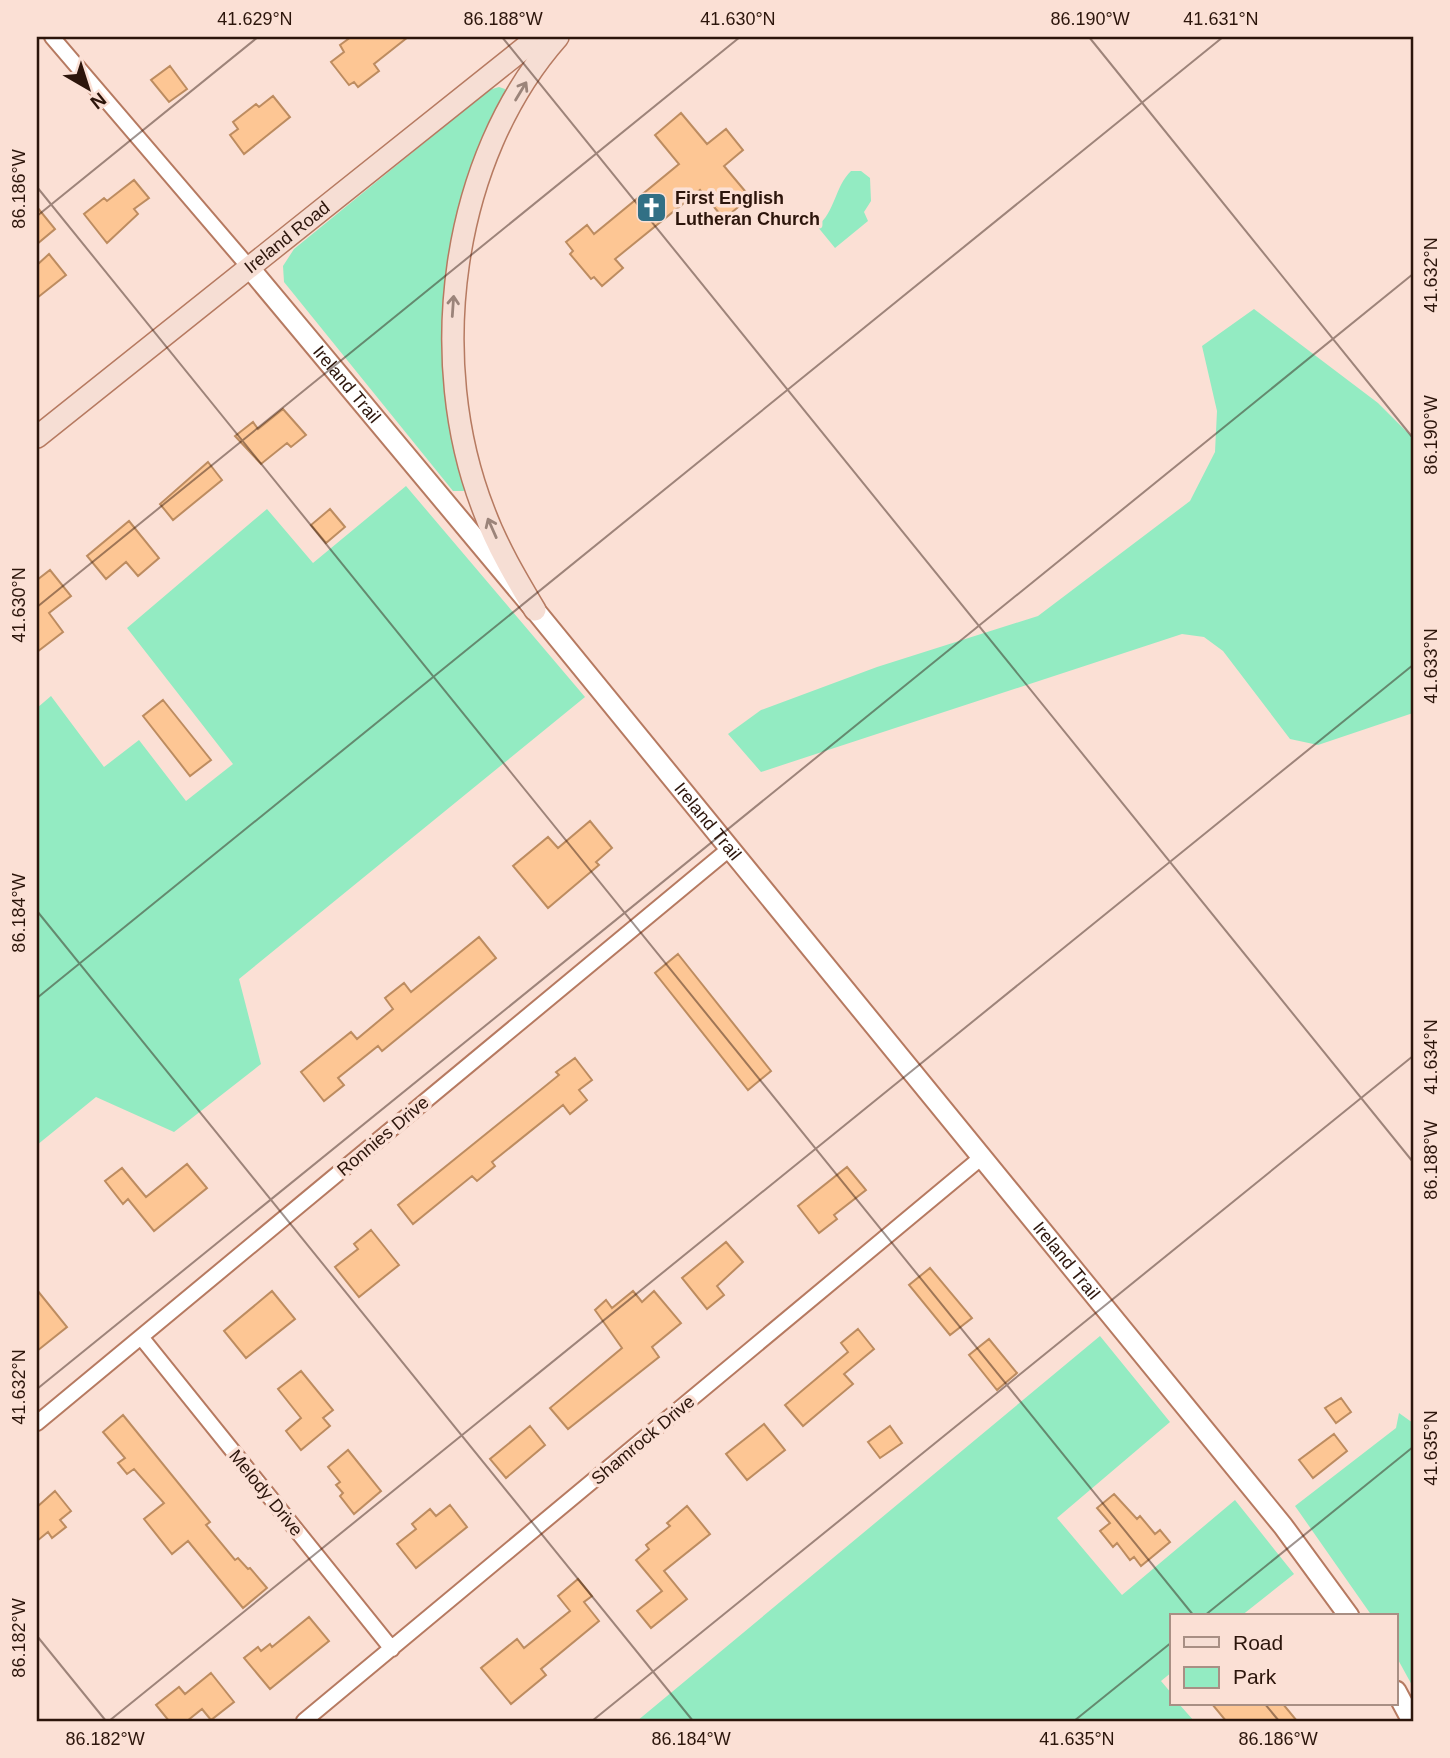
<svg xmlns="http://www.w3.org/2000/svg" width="1450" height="1758" viewBox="0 0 1450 1758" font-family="Helvetica,sans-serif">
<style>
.green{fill:#93ebc2}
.building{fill:#fdc694;stroke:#bd8c60;stroke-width:2}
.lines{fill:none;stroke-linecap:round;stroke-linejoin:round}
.minor-casing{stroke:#b67a61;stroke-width:18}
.tertiary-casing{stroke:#b67a61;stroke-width:23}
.secondary-casing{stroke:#b67a61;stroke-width:24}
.minor{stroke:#fff;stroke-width:14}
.tertiary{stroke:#fff;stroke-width:19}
.secondary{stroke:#f6ded4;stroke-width:21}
.oneway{stroke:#9b847a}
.ticks{fill:none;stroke:#2c150b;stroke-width:2;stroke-opacity:0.45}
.labels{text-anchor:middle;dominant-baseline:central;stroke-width:7;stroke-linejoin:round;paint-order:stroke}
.poi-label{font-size:18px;font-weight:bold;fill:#2c150b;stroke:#fbe0d5;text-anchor:start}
.street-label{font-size:18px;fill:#2c150b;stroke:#fbe0d5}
.neatline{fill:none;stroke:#2c150b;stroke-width:2.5}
.ticks-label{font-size:18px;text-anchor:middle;fill:#2c150b}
</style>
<rect width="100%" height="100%" fill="#fbe0d5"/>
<path class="green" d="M499,87l6,2 2,6c-70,125 -85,259 -40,396h-14l-169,-209 -1,-16 11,-17 195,-159z
M851,171h10l9,7 1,23 -7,11 4,9 -33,27 -18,-22c18,-13 18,-40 34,-55z
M1254,309l124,94 35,35v275l-95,32 -28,-6 -67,-88 -19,-14 -22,-3 -421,138 -33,-38 33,-24 116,-43 161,-51 152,-115 25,-49 2,-41 -15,-65z
M406,486l179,211 -346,282 22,85 -87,68 -78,-35 -59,48v-437l14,-12 53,71 35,-27 47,61 47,-37 -106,-136 140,-119 46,54z
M1100,1336l70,86 -113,96 65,77 113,-95 59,74 -53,42h-69v56l-11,9 11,13v10h7l15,17h-557z
M1399,1413l14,10v264l-17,-31v-40h-24l-77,-110 101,-78z"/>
<path class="building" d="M351,37h57l-34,27 5,7 -21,16 -4,-5 -5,3 -18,-23 13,-10 -4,-7z
M170,66l17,23 -18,13 -18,-22z
M273,96l17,21 -46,37 -14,-19 8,-6 -5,-7 23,-18 3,3z
M681,113l26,31 19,-15 17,21 -19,16 26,31 -26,22 -24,-29 -85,69 8,9 -21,18 -8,-9 -3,2 -21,-25 3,-3 -7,-9 21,-17 7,9 85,-70 -24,-29z
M134,180l15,18 -15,11 4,5 -31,29 -23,-29 20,-16 3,3z
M37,207l18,22 -18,15z
M49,254l17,21 -29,23v-33z
M283,409l23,26 -15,12 -4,-4 -26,21 -26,-28 18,-14 5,7z
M208,462l14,18 -49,40 -13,-16z
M330,509l15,18 -19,16 -15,-18z
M129,521l30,37 -21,18 -12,-14 -20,17 -19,-23z
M50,570l21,26 -22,17 14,19 -26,20v-72z
M163,700l48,60 -21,16 -47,-60z
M590,821l22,27 -16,14 3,3 -51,43 -35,-42 35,-29 10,11z
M479,937l17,21 -114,93 -4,-5 -40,32 6,7 -20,16 -23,-29 50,-40 6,7 36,-30 -8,-11 19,-15 7,9z
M678,954l93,117 -23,19 -93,-117z
M575,1058l17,22 -13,10 8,10 -17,14 -7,-9 -71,57 3,4 -18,15 -5,-5 -59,48 -15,-19 161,-130 -3,-3z
M187,1164l20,24 -53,43 -26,-32 -5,5 -18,-23 17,-13 24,29z
M847,1167l19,23 -32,25 3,4 -18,14 -21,-27z
M371,1230l28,35 -40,32 -24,-30 23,-18 -4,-5z
M726,1242l17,20 -26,24 7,9 -17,14 -25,-31z
M930,1268l42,50 -22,17 -41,-50z
M37,1290l30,37 -30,24z
M272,1291l23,28 -49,39 -22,-27z
M633,1291l9,11 12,-11 27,32 -29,24 7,10 -91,72 -18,-21 72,-60 -27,-38 11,-10 6,8z
M858,1329l16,20 -30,25 9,10 -50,42 -18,-21 63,-53 -7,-9z
M989,1339l28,34 -20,17 -28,-35z
M301,1371l32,39 -10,8 7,8 -29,24 -15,-19 15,-13 -23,-29z
M1341,1398l10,14 -15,11 -11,-15z
M123,1415l87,107 -4,3 29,35 3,-2 10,11 2,-1 17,20 -24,20 -55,-67 -16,13 -28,-35 20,-16 -30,-34 -7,5 -9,-11 7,-5 -22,-26z
M764,1424l21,26 -38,30 -21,-26z
M530,1426l15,19 -39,33 -16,-19z
M890,1426l12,17 -22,15 -12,-16z
M1334,1434l13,17 -34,27 -14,-18z
M348,1450l33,41 -27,23 -14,-18 3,-3 -7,-8 4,-3 -12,-15z
M55,1491l16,20 -11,9 6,7 -14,11 -4,-6 -11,9v-34z
M1114,1494l23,25 3,-3 15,18 5,-4 10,12 -29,24 -7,-9 -4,3 -13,-17 -4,4 -13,-16 10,-8 -13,-15z
M450,1505l17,22 -51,41 -19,-24 19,-15 -4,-5 18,-15 6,7z
M687,1506l23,28 -46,37 23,28 -36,29 -14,-17 25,-20 -26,-31 13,-11 -3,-4 24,-19 -3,-3z
M578,1579l14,17 -8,6 15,19 -58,48 5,6 -35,29 -30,-36 36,-29 7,9 46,-37 -12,-15z
M309,1617l20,24 -59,48 -26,-31 14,-11 3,4 9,-7 2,3z
M211,1673l23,29 -23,18 -9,-11 -15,12h-18l-13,-16 23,-18 6,7z
M1212,1704h71l14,17h-71z"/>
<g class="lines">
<defs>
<path id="minor" d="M52,37l196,229
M141,1337l251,312
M37,1423l691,-573
M304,1721l678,-564"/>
<g id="tertiary">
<path id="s1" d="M248,266l287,344 748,916 66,90"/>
<path d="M1396,1691l16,30"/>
</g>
<g id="secondary">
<path id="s2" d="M37,437l501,-400"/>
<path d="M535,610c-19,-32 -38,-64 -51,-99 -59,-150 -34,-352 74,-474"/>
</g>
</defs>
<use href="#minor" class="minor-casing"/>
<use href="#tertiary" class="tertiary-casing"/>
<use href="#secondary" class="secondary-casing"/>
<use href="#minor" class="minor"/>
<use href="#tertiary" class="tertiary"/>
<use href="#secondary" class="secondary"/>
</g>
<defs><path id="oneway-shaft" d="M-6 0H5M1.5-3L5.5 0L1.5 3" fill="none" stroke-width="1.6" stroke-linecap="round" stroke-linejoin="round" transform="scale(1.75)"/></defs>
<g class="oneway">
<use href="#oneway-shaft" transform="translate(521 91) rotate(-59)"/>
<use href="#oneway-shaft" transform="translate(453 306) rotate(-86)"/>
<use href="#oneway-shaft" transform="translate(492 528) rotate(-114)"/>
</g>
<path class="ticks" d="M502,37l911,1125M1089,37l324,401M37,187l1157,1429M37,216l221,-179M37,607l703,-570M37,911l656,810M37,998l1186,-961M37,1389l1376,-1115M1204,1616l209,-169M37,1636l69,85M1265,1704l14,17M109,1721l1304,-1056M592,1721l821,-665M1074,1721l98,-79"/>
<defs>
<symbol id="church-square" viewBox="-11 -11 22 22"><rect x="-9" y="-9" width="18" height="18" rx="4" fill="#327085" stroke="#fbe0d5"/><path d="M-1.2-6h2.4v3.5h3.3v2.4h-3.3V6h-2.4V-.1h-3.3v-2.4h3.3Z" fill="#fff"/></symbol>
</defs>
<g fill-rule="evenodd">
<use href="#church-square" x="634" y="190" width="35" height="35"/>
</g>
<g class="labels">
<g class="poi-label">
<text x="675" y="198">First English<tspan x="675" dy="21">Lutheran Church</tspan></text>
</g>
<g class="street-label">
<text stroke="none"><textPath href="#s2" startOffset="320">Ireland Road</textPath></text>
<text stroke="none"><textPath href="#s1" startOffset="154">Ireland Trail</textPath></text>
<text stroke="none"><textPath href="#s1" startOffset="721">Ireland Trail</textPath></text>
<text transform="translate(383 1136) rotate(-40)">Ronnies Drive</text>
<text stroke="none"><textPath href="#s1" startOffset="1288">Ireland Trail</textPath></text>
<text transform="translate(643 1440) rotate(-40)">Shamrock Drive</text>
<text transform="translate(266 1493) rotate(51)">Melody Drive</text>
</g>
</g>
<rect width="1450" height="1758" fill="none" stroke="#fbe0d5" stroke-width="77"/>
<rect x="1170" y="1614" width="228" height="91" fill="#fbe0d5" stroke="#a88f84" stroke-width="2"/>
<rect x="1184" y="1637" width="35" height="10" fill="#f6ded4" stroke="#a88f84" stroke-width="2"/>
<text x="1233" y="1650" font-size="21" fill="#2c150b">Road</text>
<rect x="1184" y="1667" width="35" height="21" fill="#93ebc2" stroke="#a88f84" stroke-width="2"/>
<text x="1233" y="1684" font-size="21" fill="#2c150b">Park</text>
<g transform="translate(88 88) rotate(141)" stroke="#fbe0d5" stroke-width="5" paint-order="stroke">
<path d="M0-5L12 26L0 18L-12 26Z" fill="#2c150b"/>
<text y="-10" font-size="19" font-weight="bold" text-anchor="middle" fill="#2c150b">N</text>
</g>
<rect x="38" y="38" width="1374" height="1682" class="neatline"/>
<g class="ticks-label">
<text x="255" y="25">41.629°N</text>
<text x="503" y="25">86.188°W</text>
<text x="738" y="25">41.630°N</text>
<text x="1090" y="25">86.190°W</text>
<text x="1221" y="25">41.631°N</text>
<text transform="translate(19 189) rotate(-90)" y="6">86.186°W</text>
<text transform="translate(1431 275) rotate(-90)" y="6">41.632°N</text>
<text transform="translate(1431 435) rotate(-90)" y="6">86.190°W</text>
<text transform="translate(19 605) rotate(-90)" y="6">41.630°N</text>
<text transform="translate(1431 666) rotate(-90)" y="6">41.633°N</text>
<text transform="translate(19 913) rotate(-90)" y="6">86.184°W</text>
<text transform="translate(1431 1057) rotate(-90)" y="6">41.634°N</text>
<text transform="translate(1431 1160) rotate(-90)" y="6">86.188°W</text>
<text transform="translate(19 1387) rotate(-90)" y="6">41.632°N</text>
<text transform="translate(1431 1448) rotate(-90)" y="6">41.635°N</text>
<text transform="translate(19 1638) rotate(-90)" y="6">86.182°W</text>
<text x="105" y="1745">86.182°W</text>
<text x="691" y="1745">86.184°W</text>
<text x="1077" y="1745">41.635°N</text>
<text x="1278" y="1745">86.186°W</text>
</g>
</svg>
